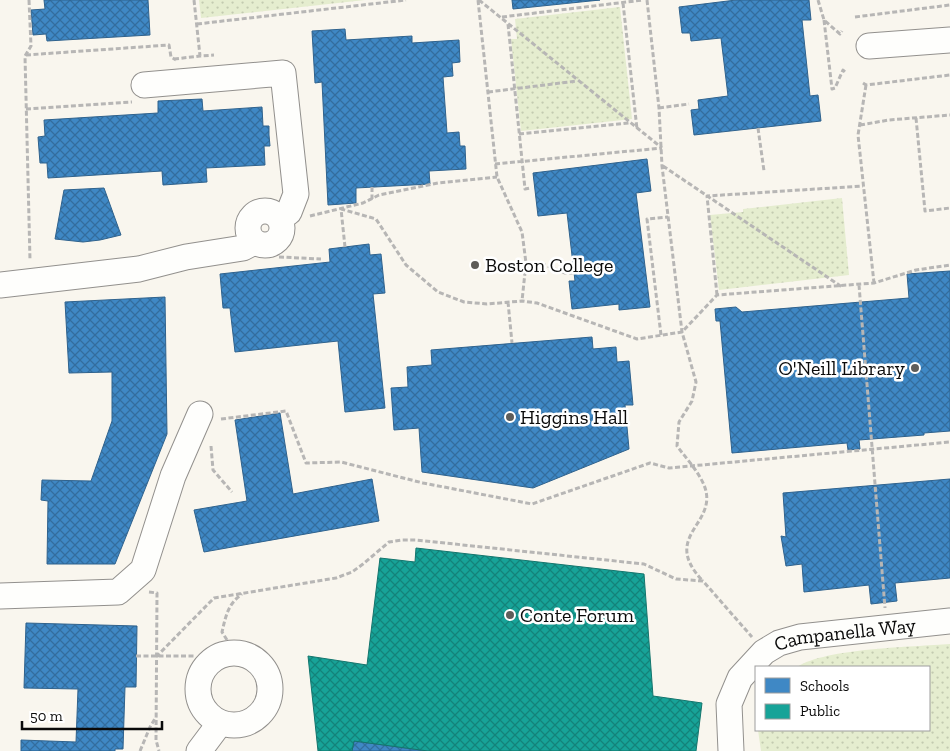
<svg xmlns="http://www.w3.org/2000/svg" width="950" height="751" viewBox="0 0 950 751" font-family="'Zilla Slab',serif">
<style>
.grass{fill:url(#grass-dots)}
.schools{fill:url(#schools-cross-hatch);stroke:#2f628d}
.public{fill:url(#public-cross-hatch);stroke:#13756d}
.lines{fill:none;stroke-linecap:round;stroke-linejoin:round}
.minor-casing{stroke:#92908d;stroke-width:27}
.path{stroke:#b7b6b5;stroke-width:3;stroke-dasharray:5 2.5;stroke-linecap:butt}
.minor{stroke:#fefefc;stroke-width:25}
.poi-dot{fill:#5e5d5a;stroke:#fff;stroke-width:2}
.labels{text-anchor:middle;dominant-baseline:central;stroke-width:5;stroke-linejoin:round;paint-order:stroke}
.poi-label{font-size:20px;fill:#0a0a0a;stroke:#fff;text-anchor:start}
.street-label{font-size:20px;fill:#0a0a0a;stroke:#fff}
</style>
<defs>
<pattern id="grass-dots" width="8" height="8" patternUnits="userSpaceOnUse" patternTransform="scale(1.25)"><rect width="8" height="8" fill="#e5edcf"/><path d="M2 2h.1M6 6h.1" fill="none" stroke="#c3cab0" stroke-width="1.8" stroke-linecap="round"/></pattern>
<pattern id="schools-cross-hatch" width="8" height="8" patternUnits="userSpaceOnUse" patternTransform="scale(1.25)"><rect width="8" height="8" fill="#3f88c5"/><path d="M0 0l8 8M0 8l8-8" fill="none" stroke="#336d9e"/></pattern>
<pattern id="public-cross-hatch" width="8" height="8" patternUnits="userSpaceOnUse" patternTransform="scale(1.25)"><rect width="8" height="8" fill="#17a398"/><path d="M0 0l8 8M0 8l8-8" fill="none" stroke="#13837a"/></pattern>
</defs>
<rect width="100%" height="100%" fill="#f9f6ee"/>
<path class="grass" d="M199,0h166l-164,18z
M620,7l12,112 -111,12 -10,-92h6l-2,-20z
M842,198l7,77 -130,15 -9,-75 33,-3v-3z
M950,644v107h-189l-3,-21h171v-63h-132c29,-19 116,-20 153,-23z"/>
<path class="schools" d="M44,0h104l2,35 -103,6 -1,-7 -13,1 -2,-25 14,-1z
M512,0h88l-87,9z
M736,0h73l2,20h-9l8,76 8,-1 3,26 -127,14 -3,-25 8,-1 -1,-9 30,-4 -7,-58 -30,3 -1,-8h-8l-3,-26z
M345,29l1,11 66,-4v7l47,-3 1,22 -8,1 1,13 -10,1 4,56 12,-1 1,14h5l1,23 -37,2 1,13 -74,4v15l-28,2 -6,-123 -7,1 -3,-52z
M202,99l1,12 59,-4 1,19h6v9l1,11h-6l1,19 -59,3 1,14 -44,3 -1,-14 -114,7 -1,-15h-7l-2,-26 7,-1 -1,-16 114,-7v-12z
M647,159l4,32 -15,2 14,114 -31,3v-6l-47,5 -3,-28h6l-8,-68 -29,3 -5,-43z
M104,188l17,47 -21,5 -17,2 -28,-3 9,-49z
M369,244l1,11 11,-1 4,39 -12,1 12,114 -40,4 -7,-71 -103,11 -5,-44h-7l-3,-34 110,-12 -1,-13z
M950,271v160l-26,2v2l-65,5 1,9 -12,1 -1,-7 -115,10 -12,-132h-4l-1,-12 21,-2 6,5 167,-14 -2,-24z
M165,297l2,137 -52,130h-68l1,-63 -7,-1 1,-20 49,1 21,-60v-49l-43,1 -4,-71z
M592,337l1,12 23,-2 1,15 12,-1 4,44h-8l4,44 -96,39 -111,-16 -3,-44 -25,2 -3,-42 17,-1 -1,-20 25,-2 -1,-15z
M280,413l13,81 79,-15 7,42 -175,31 -10,-42 53,-9 -12,-81z
M950,479v99l-55,5 2,18 -26,3 -2,-19 -65,7 -2,-28 -16,2 -5,-30 5,1 -3,-44z
M26,623l111,3 -1,61h-11l-2,62h-8v2h-94v-11l55,2 2,-53 -54,-1z
M354,741l74,10h-76z"/>
<path class="public" d="M416,548l228,26 9,122 49,7 -6,48h-268l-74,-10 -2,10h-34l-10,-95 59,9 13,-107 35,4z"/>
<g class="lines">
<defs>
<g id="minor">
<path d="M869,46l81,-6"/>
<path d="M144,85l139,-12 13,121 -7,18 -9,6"/>
<circle cx="265" cy="228" r="17"/>
<path d="M0,285l139,-16 47,-12 57,-9 11,-6"/>
<path d="M0,596l118,-4 25,-22 30,-94 27,-62"/>
<circle cx="234" cy="689" r="36"/>
<path d="M199,751l21,-28"/>
<path id="s1" d="M731,751l-2,-47 11,-26 24,-26 15,-9 21,-6 150,-16"/>
</g>
</defs>
<use href="#minor" class="minor-casing"/>
<path class="path" d="M29,0l2,46 -6,10 5,204
M194,0l6,56 14,-1
M478,0l19,177 25,55 4,31 -4,38
M479,0l183,148
M647,0l12,108 3,58 20,166 14,50 -4,19 -13,21 -2,24c9,12 21,25 27,39 16,39 -44,50 -2,95
M818,0l6,20 16,14 2,-3
M623,3l14,126
M502,17l141,-17
M855,17l95,-12
M824,20l8,69 3,-1 8,-18 2,2
M197,24l209,-24
M508,24l17,165 5,-1
M26,55l143,-10 2,12 5,3
M174,59l26,-3
M863,83l3,2 84,-10
M866,85l-8,50 16,148
M488,92l89,-11
M659,108l30,-4
M26,109l106,-7
M916,118l9,93 25,-3
M860,125l29,-5 61,-5
M758,128l6,43
M519,134l110,-11
M495,164l167,-16
M663,166l179,121
M372,187v12
M310,216l53,-13 16,-8 59,-12 59,-6
M345,247l-4,-38 35,10 30,46 32,27 26,10 23,2 35,-3 15,2 100,36 45,-7 35,-37 157,-12 42,-13 34,-5
M279,257l42,2
M526,263h14l25,10h9
M859,285l26,323
M717,295l-10,-99 156,-10
M508,302l4,41
M661,335l-14,-116 21,-2
M221,419l65,-8 20,52 35,-1 82,21 109,21 118,-41 19,5 281,-26
M211,446l2,24 19,22
M149,592l8,1 -1,147 3,11
M227,640l-5,-8c4,-17 6,-28 20,-38
M136,656h60
M156,657l58,-59 122,-20 16,-6 11,-8 26,-22 13,-2h14l228,24 32,15 27,2 49,56
M140,751l10,-24 6,-10"/>
<use href="#minor" class="minor"/>
</g>
<g class="poi-dot">
<circle cx="475" cy="265" r="5"/>
<circle cx="915" cy="368" r="5"/>
<circle cx="510" cy="417" r="5"/>
<circle cx="510" cy="615" r="5"/>
</g>
<g class="labels">
<g class="poi-label">
<text x="485" y="265">Boston College</text>
<text x="905" y="368" text-anchor="end">O'Neill Library</text>
<text x="520" y="417">Higgins Hall</text>
<text x="520" y="615">Conte Forum</text>
</g>
<g class="street-label">
<text stroke="none"><textPath href="#s1" startOffset="195">Campanella Way</textPath></text>
</g>
</g>
<rect x="755" y="666" width="175" height="65" fill="#ffffff" stroke="#9d9d9d"/>
<rect x="765" y="678" width="25" height="15" fill="#3f88c5" stroke="#9d9d9d"/>
<text x="800" y="691" font-size="15" fill="#0a0a0a">Schools</text>
<rect x="765" y="704" width="25" height="15" fill="#17a398" stroke="#9d9d9d"/>
<text x="800" y="716" font-size="15" fill="#0a0a0a">Public</text>
<path d="M22 721v8h140v-8" fill="none" stroke="#0a0a0a" stroke-width="2.5"/>
<text x="30" y="721" font-size="15" fill="#0a0a0a" stroke="#ffffff" stroke-width="4" paint-order="stroke">50 m</text>
</svg>
